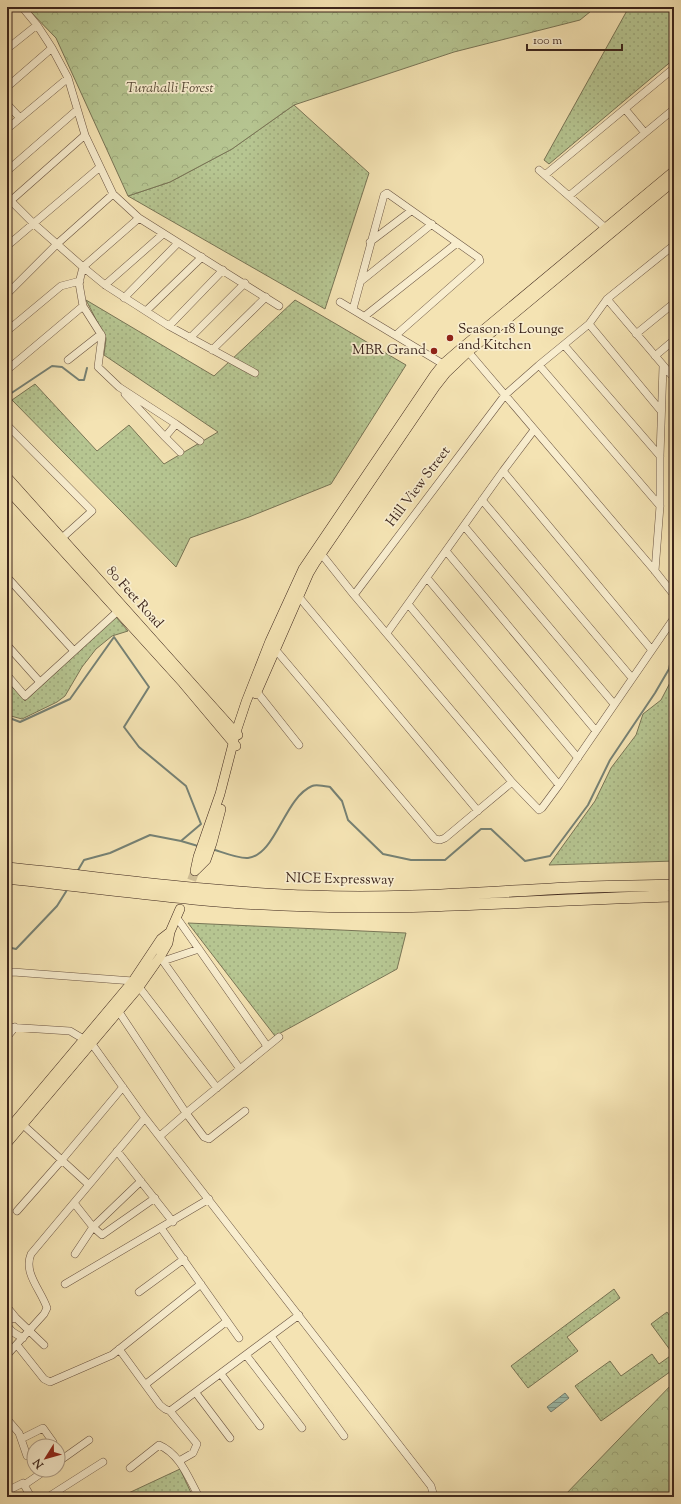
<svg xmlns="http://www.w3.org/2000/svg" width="681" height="1504" viewBox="0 0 681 1504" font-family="'Sorts Mill Goudy',serif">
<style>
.green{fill:url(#green-dots);stroke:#797556}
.forest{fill:url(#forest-crowns);stroke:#797556}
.water{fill:url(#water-rules);stroke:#768174}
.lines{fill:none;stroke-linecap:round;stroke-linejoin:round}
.stream{stroke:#768174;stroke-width:2}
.major-tunnel{stroke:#cfbd95;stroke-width:9;stroke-dasharray:9 4.5;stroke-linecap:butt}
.minor-casing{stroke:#6a5442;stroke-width:8}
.major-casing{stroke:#3c251c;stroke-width:10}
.highway-casing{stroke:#3c251c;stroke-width:12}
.minor{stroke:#f8edce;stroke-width:7}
.major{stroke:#f4e3b3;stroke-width:9}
.highway{stroke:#f4e3b3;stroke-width:11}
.poi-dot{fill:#8f2418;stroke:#f8edce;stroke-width:1.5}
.labels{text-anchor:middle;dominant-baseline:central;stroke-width:3.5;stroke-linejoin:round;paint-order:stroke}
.park-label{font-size:14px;font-style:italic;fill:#5a4d39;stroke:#f8edce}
.poi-label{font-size:14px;fill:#3c251c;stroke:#f8edce;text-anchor:start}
.street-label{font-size:14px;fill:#3c251c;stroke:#f8edce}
</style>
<defs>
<pattern id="green-dots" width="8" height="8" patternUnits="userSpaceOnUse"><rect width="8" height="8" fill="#b6c591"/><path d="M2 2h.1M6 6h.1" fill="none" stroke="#9da97c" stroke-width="1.8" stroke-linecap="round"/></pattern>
<pattern id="forest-crowns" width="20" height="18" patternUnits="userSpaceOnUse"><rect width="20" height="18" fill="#b6c591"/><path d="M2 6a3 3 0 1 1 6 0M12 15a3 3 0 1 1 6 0" fill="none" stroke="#9da97c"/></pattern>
<pattern id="water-rules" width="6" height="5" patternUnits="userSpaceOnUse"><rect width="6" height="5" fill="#9cbeae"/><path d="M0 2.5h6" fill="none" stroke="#809a8d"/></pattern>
</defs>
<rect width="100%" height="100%" fill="#f4e3b3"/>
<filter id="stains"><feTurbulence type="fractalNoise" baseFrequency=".005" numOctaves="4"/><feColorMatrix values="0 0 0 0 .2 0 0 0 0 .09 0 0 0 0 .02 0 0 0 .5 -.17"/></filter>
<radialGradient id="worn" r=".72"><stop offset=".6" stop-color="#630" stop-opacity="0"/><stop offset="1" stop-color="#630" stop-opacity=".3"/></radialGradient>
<path class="green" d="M629,7h45v52l-125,105 -5,-4z
M294,105l75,68 -44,136 -197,-113 42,-14 62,-33z
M86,300l128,76 81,-76 111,65 -75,119 -82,33 -59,21 -14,29 -164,-167 23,-16 62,67 32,-26 35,39 54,-32 -114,-77 2,-16z
M116,617l12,14 -16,5 -16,13 -14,18 -17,29 -8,6 -35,17 -11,-3 -4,-7v-28l18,20z
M674,675v186l-125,4 46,-64 16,-33 25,-33 7,-21 18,-14z
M188,923l218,10 -9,36 -122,67z
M614,1289l6,9 -53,39 11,14 -50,37 -17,-22z
M667,1312l7,10v47l-73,52 -26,-35 35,-25 11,15 31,-22 7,10 14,-10 -22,-30z
M180,1469l13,28h-73z"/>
<path class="forest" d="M26,7h570l-16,13 -126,32 -160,53 -62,44 -62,33 -42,14 -72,-158z
M674,1382v115h-111z"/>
<path class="water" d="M565,1393l4,5 -18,14 -4,-5z"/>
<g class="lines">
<path class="stream" d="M7,396l45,-30 10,1 17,13h5l3,-12
M674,404l-4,6 4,64
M7,717l13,5 50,-23 44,-62 35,50 -25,40 15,20 47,39 15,38 -20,17 -31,-6 -40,18 -26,7 -7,12
M181,841l17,5
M212,849c10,3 27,10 36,9 28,-3 36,-60 64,-72 4,-2 13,0 18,1l12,14 6,19 35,34 28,6h34l36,-31h10l34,32 25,-5 38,-51 22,-45 45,-67 14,-24 5,-22
M7,947l9,2 41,-43 10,-16"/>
<path class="major-tunnel" d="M187,893l8,-22"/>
<defs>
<path id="minor" d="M22,7l15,18 15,23 16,30 17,57 28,59 26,24 140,88
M7,10l3,-3
M7,49l30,-24
M7,87l45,-39
M7,104l13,14
M625,109l20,24
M7,129l61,-51
M539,170l70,61
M7,171l70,-61
M545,175l129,-107
M569,196l105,-87
M7,197l26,26 50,44 22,18 64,41 86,47
M7,204l78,-69
M139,218l-56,49 -4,16 4,23 19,30 -4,31 21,20 57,37 24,17
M370,242l41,-31
M7,246l93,-79
M360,282l72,-58
M105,285l58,-51
M8,293l49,-49 56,-50
M124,298l54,-55
M607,299l67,79
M340,302l103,62
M353,309l31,-114 3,-2 92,65 1,3 -84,74
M146,311l56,-54
M365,316l92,-73
M589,324l72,87
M169,326l54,-56
M7,331l54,-45 19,-5
M636,334l38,-31
M190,338l55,-55
M564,345l96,111
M465,348l190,223 19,24
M212,350l54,-53
M655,356l19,-16
M68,360l33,-26
M539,365l121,141
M7,370l76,-64
M125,394l40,43 11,-13
M7,425l85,86 -30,27
M165,437l15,15
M503,471l148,178
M482,500l150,178
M464,526l150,178
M319,551l35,44 158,187 27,28 3,-2 17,-23 115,-167
M446,551l150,180
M655,571l5,-65v-50l3,-90
M7,577l67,74
M427,578l151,180
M354,595l151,-200 34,-30 50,-41 18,-25 67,-54
M299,597l179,214
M408,604l151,181
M387,633l116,-162 31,-41
M7,645l32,36
M275,649l160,190 5,1 5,-2 67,-56
M7,675l18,21 93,-85
M257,692l42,53
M177,918l88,125 1,3
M160,957l80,112
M163,961l36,-12
M7,973l6,-1 120,9
M139,987l78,101
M119,1012l67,101 18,24 5,2 36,-28
M7,1027l63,4 22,13 53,74 286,368 2,7 -2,4
M7,1037l8,-10
M20,1122l68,62
M160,1136l31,-27 88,-72
M117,1151l56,71
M74,1203l19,24 9,8 53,-37
M17,1211l44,-50 62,-74
M161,1228l78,110
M75,1254l18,-27 48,-46
M65,1284l144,-85
M139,1292l45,-33
M7,1307l9,11 -7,2 -2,4c3,8 9,10 16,14
M16,1318l28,27
M271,1336l73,100
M17,1345l27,34 6,3 62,-27 89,-71
M119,1349l41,56 5,4 5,2 129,-96
M7,1355l37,-41 3,-6c-6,-18 -24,-35 -16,-54l114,-136
M246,1355l56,73
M221,1374l39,52
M146,1384l81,-63
M196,1393l34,45
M170,1411l27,33 -4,9 -14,8
M7,1419l12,14 8,23
M21,1439l22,-11 10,14
M58,1462l31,-22
M130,1468l29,-23c21,9 29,32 40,52
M24,1485l22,-15
M7,1491l16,-8 8,14
M48,1497l55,-35"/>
<path id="major" d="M7,477l231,258
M7,489l176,194 53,63
M256,694l53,-121 6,-10 120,-176 11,-14 22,-21 206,-171
M196,870l10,-10 6,-17 9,-34
M195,871l3,-14 22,-63 16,-62 10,-30 24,-61 33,-72 132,-195 8,-10 15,-13 216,-180
M7,1131l126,-150 28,-42 9,-7
M7,1143l132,-156 21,-30 8,-14 2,-11 10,-23"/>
<path id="highway" d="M7,868c101,10 203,25 304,28 93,4 186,-5 279,-9 28,-1 56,-1 84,-2
M7,878c101,11 203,26 304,28 121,4 242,-7 363,-10"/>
</defs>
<use href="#minor" class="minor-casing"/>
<use href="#major" class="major-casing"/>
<use href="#highway" class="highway-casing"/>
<use href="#minor" class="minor"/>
<use href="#major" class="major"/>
<use href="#highway" class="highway"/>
</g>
<g class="poi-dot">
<circle cx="450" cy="338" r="4"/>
<circle cx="434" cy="351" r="4"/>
</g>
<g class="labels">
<g class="park-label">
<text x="170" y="89">Turahalli Forest</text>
</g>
<g class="poi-label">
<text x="458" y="330">Season 18 Lounge<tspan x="458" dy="16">and Kitchen</tspan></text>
<text x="426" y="351" text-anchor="end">MBR Grand</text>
</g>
<g class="street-label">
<text transform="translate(419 487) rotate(-53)">Hill View Street</text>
<text transform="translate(134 598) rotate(48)">80 Feet Road</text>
<text transform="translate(340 880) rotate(1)">NICE Expressway</text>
</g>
</g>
<rect width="681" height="1504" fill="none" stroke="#f4e3b3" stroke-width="24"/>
<rect x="8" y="8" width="665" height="1488" fill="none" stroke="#3c251c" stroke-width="2"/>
<rect x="12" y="12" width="657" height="1480" fill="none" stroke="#3c251c"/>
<g transform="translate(46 1458) rotate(233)"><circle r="19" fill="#f8edce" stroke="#ad9d87"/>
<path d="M0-3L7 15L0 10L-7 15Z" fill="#8f2418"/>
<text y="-6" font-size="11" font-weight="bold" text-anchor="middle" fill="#3c251c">N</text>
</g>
<path d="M527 44v6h95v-6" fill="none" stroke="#3c251c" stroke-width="2"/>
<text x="533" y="44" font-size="12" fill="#3c251c" stroke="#f8edce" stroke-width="3" paint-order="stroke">100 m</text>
<rect width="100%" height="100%" filter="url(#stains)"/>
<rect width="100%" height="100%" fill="url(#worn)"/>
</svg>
